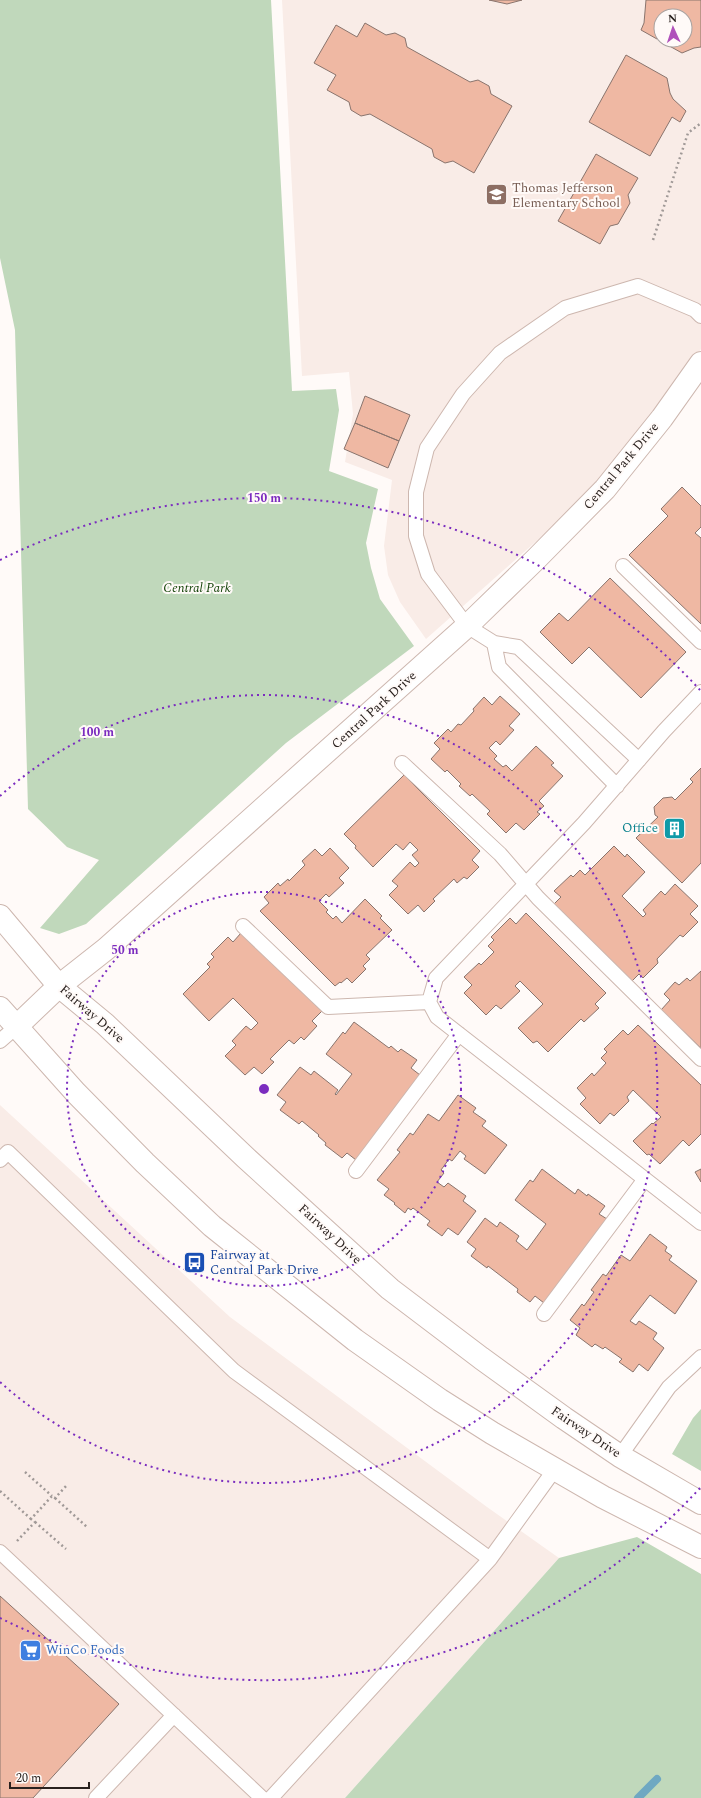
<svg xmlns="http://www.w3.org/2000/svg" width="701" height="1798" viewBox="0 0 701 1798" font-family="Spectral,serif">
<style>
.built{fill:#f9ece7;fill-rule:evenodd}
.green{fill:#c0d8bb}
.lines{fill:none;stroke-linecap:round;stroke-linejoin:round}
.stream{stroke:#6fa8c2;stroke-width:8}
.building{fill:#efb8a3;stroke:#89746d}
.service-casing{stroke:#cdb7af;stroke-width:16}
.tertiary-casing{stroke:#cdb7af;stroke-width:24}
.secondary-casing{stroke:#cdb7af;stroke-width:24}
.path{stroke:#a09997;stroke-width:2.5;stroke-dasharray:2 3;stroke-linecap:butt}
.service{stroke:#fff;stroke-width:14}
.tertiary{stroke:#fff;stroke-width:22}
.secondary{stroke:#fff;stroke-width:22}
.ring{fill:none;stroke:#7b2cbf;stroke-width:2;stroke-dasharray:2 4}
.labels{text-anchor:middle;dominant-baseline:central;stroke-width:4;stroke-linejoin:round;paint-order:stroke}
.education-label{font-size:13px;fill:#785e54;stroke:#fffaf8;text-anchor:start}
.street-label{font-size:13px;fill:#29211e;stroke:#fffaf8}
.park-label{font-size:13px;font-style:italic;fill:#154409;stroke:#fffaf8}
.culture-label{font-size:13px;fill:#0d838f;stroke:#fffaf8;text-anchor:end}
.transit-label{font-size:13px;fill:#164399;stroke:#fffaf8;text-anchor:start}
.shop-label{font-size:13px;fill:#366cbe;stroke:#fffaf8;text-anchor:start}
.centre{fill:#7b2cbf;stroke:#fffaf8;stroke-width:2}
.ring-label{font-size:12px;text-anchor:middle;font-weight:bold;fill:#7b2cbf;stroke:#fffaf8;stroke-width:4;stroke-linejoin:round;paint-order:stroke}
</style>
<rect width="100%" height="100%" fill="#fffaf8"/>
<path class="built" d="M282,0h419v349l-12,18 -84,105 -38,42 -141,125 -26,-37 -12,-27 -4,-29 8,-66 -47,-18 8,-48 -4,-42 -47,4zM661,16h24v24h-24z
M0,1105l230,212 257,190 72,51 -214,240h-345z"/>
<path class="green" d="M0,0h271l21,391 44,-2 3,21 -10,61 49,18 -12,54 5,25 9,31 34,47 -128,97 -200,181 -27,10 -19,-6 59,-68 -32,-13 -39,-38 -13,-479 -15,-72z
M701,1409v62l-29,-17 21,-36z
M637,1537l64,37v224h-356l214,-240z"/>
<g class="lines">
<path class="stream" d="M638,1798l19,-19"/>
</g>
<path class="building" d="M489,0h33l-15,4z
M646,0h55v47l-7,1 -12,5 -18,-10 1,-3h20v-24h-24v18l-4,5 -16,-9 3,-7z
M365,23l21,12 9,-2 10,5 2,9 63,35 8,-2 11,6 2,8 21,12 -38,67 -21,-12 -8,2 -11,-6 -2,-8 -62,-35 -9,2 -10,-6 -2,-8 -22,-12 9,-15 -22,-12 22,-38 21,12z
M626,55l41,23 3,15 3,6 13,12 -6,11 -8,-5 -22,39 -61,-34z
M596,154l42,24 -10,17 2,8 -12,21 -8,2 -10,18 -42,-23z
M365,396l45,19 -11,26 -44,-18z
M355,423l44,18 -11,27 -44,-19z
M682,487l19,19v21l-6,6 6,5v86l-72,-69 39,-39 -7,-7z
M610,578l76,74 -45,46 -52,-51 -17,17 -32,-32 19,-19 9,8z
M500,696l20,18 -11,12 5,4 -14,15 -4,-4 -7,7 8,8 -3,3 9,8 3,-2 6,6 24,-25 18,17 -3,2 12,11 -24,25 5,5 -7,6 3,2 -16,16 -8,-7 -10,10 -19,-19 3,-3 -18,-17 -2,2 -11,-10 2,-2 -14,-14 -2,2 -14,-13 9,-10 -6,-6 14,-14 3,3 7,-8 3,1 13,-14 -1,-2 11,-12 8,8z
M701,768v95l-19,20 -46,-45 22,-21 -3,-2 -1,-8 9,-9 9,-1 3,3 18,-18 -3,-3z
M404,775l76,76 -8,9 7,7 -12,12 -3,-2 -7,6 -3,-4 -21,20 2,2 -11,11 -6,-7 -10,9 -19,-19 9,-9 -6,-5 18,-19 5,5 4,-4 -7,-8 6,-5 -8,-8 -7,8 -7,-6 -23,23 -18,-19 1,-2 -12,-12z
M614,846l11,11 2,-3 18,18 -23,24 21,21 3,-3 -3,-4 18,-19 4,4 10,-11 23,22 -8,8 8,8 -15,15 -3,-2 -23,24 1,4 -15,15 -4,-4 -10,10 -76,-79 8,-8 -7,-6 17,-16 2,2 7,-7 5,5z
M330,848l19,20 -10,10 5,5 -15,14 -3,-3 -7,7 9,9 -2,2 7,7 3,-3 6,7 23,-24 17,17 -2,2 12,12 -26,25 4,4 -7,7 3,3 -14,14 -5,-5 -6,5 -1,-1 -5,4 -75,-75 9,-8 -5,-6 14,-14 2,3 8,-7 1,2 16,-16 -3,-4 13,-12 7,7z
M526,913l80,80 -11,11 4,4 -15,14 -3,-3 -33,33 -11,-11 -4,2 -15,-15 25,-24 -23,-23 -5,5 5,5 -19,18 -5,-4 -10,10 -22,-22 8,-8 -8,-8 15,-14 2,2 13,-13 -6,-6 6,-6 -3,-3 19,-19 6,6z
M241,933l81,78 -10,10 5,5 -13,14 -3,-3 -7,7 -5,-4 -19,19 4,3 -12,12 -8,-7 -9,8 -20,-19 11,-11 -4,-4 14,-15 5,4 7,-7 -25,-25 -24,23 -26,-27 27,-27 -3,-3 7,-7 -3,-3 17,-17 5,5z
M701,971v77l-40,-38 9,-10 -6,-6 11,-12 4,3 8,-7 3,3z
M354,1022l35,26 2,-2 7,6 3,-3 16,11 -6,8 9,7 -64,85 -9,-7 -5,5 -17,-13 1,-2 -8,-7 1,-1 -17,-14 -3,3 -19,-14 6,-8 -9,-7 23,-28 11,8 3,-4 24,19 -3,4 1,1 16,-21 -26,-20 17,-22 2,2z
M638,1025l63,60v49l-12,12 -6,-6 -23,24 -11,-10 -2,1 -14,-14 19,-18 1,1 8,-7 -28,-27 -6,7 2,4 -15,15 -4,-3 -10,11 -20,-20 6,-6 -9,-10 15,-15 2,3 12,-13 -5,-5 6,-6 -3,-3 19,-19 5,5z
M458,1095l18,13 -3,4 13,9 -4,5 25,19 -22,29 -21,-15 2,-3 -6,-5 -8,10 -3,-2 -8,11 3,3 -7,9 7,5 4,-4 18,13 -3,5 13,10 -18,24 -10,-7 -6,8 -15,-11 3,-4 -17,-13 -2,2 -3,-2 -3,5 -11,-9 1,-1 -11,-8 5,-6 -12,-9 23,-28 -3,-2 13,-17 3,2 15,-21 11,7z
M542,1169l33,25 3,-5 9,7 1,-2 17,12 -6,8 8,5 -63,84 -9,-7 -5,6 -13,-10 1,-3 -30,-23 -1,2 -16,-12 5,-7 -9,-7 18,-24 12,9 3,-5 19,14 -3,5 11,9 19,-26 -31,-24 15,-20 3,2z
M701,1169v13l-6,-10z
M650,1234l17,13 -2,4 7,5 -3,4 28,21 -22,33 -25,-19 -20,26 6,4 3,-4 18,12 -4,6 11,9 -16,23 -9,-7 -6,8 -14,-10 3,-3 -17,-12 -2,2 -8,-5 -3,3 -16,-12 4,-7 -10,-8 12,-16 2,2 10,-14 -3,-2 12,-16 3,2 15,-21 9,6z
M0,1596l119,108 -86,94h-33z"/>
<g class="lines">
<defs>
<path id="service" d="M623,566l78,76
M494,643l5,24 118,119
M701,692l-37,39 -80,92 -148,155 -7,24 8,15 264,206
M639,760l-121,-113 -24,-4 -27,-17 -39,-52 -12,-38v-44l11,-44 36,-54 37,-41 65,-45 73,-22 57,24 6,6
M402,763l98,91 38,44 163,161
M243,926l85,81 101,-5
M0,1041l16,-14
M0,1160l8,-8 226,219 256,188
M356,1171l103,-137
M544,1314l101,-135
M620,1456l49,-69 32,-30
M0,1552l262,246
M96,1798l78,-83
M271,1798l219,-239 65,-90"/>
<path id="tertiary" d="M16,1027l43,-41 47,-37 361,-323 69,-67 69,-70 57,-71 39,-55"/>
<path id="secondary" d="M0,916l59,70 46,38 141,134 144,131 91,69 83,60 56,38 81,47
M0,1008l76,85 69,70 67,63 143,114 85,60 52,33 111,64 98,50"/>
</defs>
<use href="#service" class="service-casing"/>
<use href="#tertiary" class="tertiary-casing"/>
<use href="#secondary" class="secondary-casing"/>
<path class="path" d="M653,240l35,-107 13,-10
M25,1472l27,24
M0,1491l31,28
M55,1498l32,29
M35,1522l31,27
M17,1541l18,-19 -4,-3 21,-23 3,2 13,-14"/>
<use href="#service" class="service"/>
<use href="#tertiary" class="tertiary"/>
<use href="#secondary" class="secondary"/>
</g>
<g class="ring">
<circle cx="264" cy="1089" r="197"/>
<path d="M0 796A394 394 0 1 1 0 1382"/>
<path d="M700 1488A591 591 0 0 1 0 1618M0 560A591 591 0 0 1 700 690"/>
</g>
<defs>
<symbol id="school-square" viewBox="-11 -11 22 22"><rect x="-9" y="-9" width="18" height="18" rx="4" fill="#8d6e63" stroke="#fffaf8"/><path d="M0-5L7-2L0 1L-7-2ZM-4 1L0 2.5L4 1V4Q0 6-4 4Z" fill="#fff"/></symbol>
<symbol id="building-square" viewBox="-11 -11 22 22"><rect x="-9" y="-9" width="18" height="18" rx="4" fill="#0f9aa8" stroke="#fffaf8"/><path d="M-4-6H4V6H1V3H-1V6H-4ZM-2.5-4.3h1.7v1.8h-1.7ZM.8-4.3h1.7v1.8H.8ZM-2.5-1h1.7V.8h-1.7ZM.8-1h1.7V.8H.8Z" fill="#fff"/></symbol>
<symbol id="bus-square" viewBox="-11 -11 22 22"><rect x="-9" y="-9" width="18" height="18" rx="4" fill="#1a4fb4" stroke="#fffaf8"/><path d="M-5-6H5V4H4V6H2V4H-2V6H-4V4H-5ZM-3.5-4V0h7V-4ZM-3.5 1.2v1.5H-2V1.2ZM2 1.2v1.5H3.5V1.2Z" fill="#fff"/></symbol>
<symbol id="supermarket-square" viewBox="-11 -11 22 22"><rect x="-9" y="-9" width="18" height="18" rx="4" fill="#3f7fe0" stroke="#fffaf8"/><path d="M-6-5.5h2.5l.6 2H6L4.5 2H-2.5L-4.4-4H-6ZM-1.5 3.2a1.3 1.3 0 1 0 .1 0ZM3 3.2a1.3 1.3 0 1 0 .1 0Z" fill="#fff"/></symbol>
</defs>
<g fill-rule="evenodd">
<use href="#school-square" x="484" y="182" width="25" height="25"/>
<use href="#building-square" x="662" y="816" width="25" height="25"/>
<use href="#bus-square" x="182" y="1250" width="25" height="25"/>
<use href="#supermarket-square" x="18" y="1638" width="25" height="25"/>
</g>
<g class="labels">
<g class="education-label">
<text x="512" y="188">Thomas Jefferson<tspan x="512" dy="15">Elementary School</tspan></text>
</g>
<g class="street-label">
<text transform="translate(621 466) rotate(-50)">Central Park Drive</text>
<text transform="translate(374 710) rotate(-42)">Central Park Drive</text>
<text transform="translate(92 1014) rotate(41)">Fairway Drive</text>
<text transform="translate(330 1234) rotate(43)">Fairway Drive</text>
<text transform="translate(586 1432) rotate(34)">Fairway Drive</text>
</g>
<g class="park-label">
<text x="197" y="588">Central Park</text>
</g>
<g class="culture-label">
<text x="658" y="828">Office</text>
</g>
<g class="transit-label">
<text x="210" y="1255">Fairway at<tspan x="210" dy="15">Central Park Drive</tspan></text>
</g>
<g class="shop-label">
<text x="46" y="1650">WinCo Foods</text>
</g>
</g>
<circle cx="264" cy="1089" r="6" class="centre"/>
<g class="ring-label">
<text x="264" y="502">150 m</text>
<text x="97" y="736">100 m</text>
<text x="125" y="954">50 m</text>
</g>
<g transform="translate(673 28) rotate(357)"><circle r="19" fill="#fffaf8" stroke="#a9a3a1"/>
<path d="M0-3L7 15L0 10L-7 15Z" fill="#b051bb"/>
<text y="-6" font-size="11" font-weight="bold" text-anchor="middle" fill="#29211e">N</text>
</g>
<path d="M10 1782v6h79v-6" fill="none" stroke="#29211e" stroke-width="2"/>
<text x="16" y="1782" font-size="12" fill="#29211e" stroke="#fffaf8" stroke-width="3" paint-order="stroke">20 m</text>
</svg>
